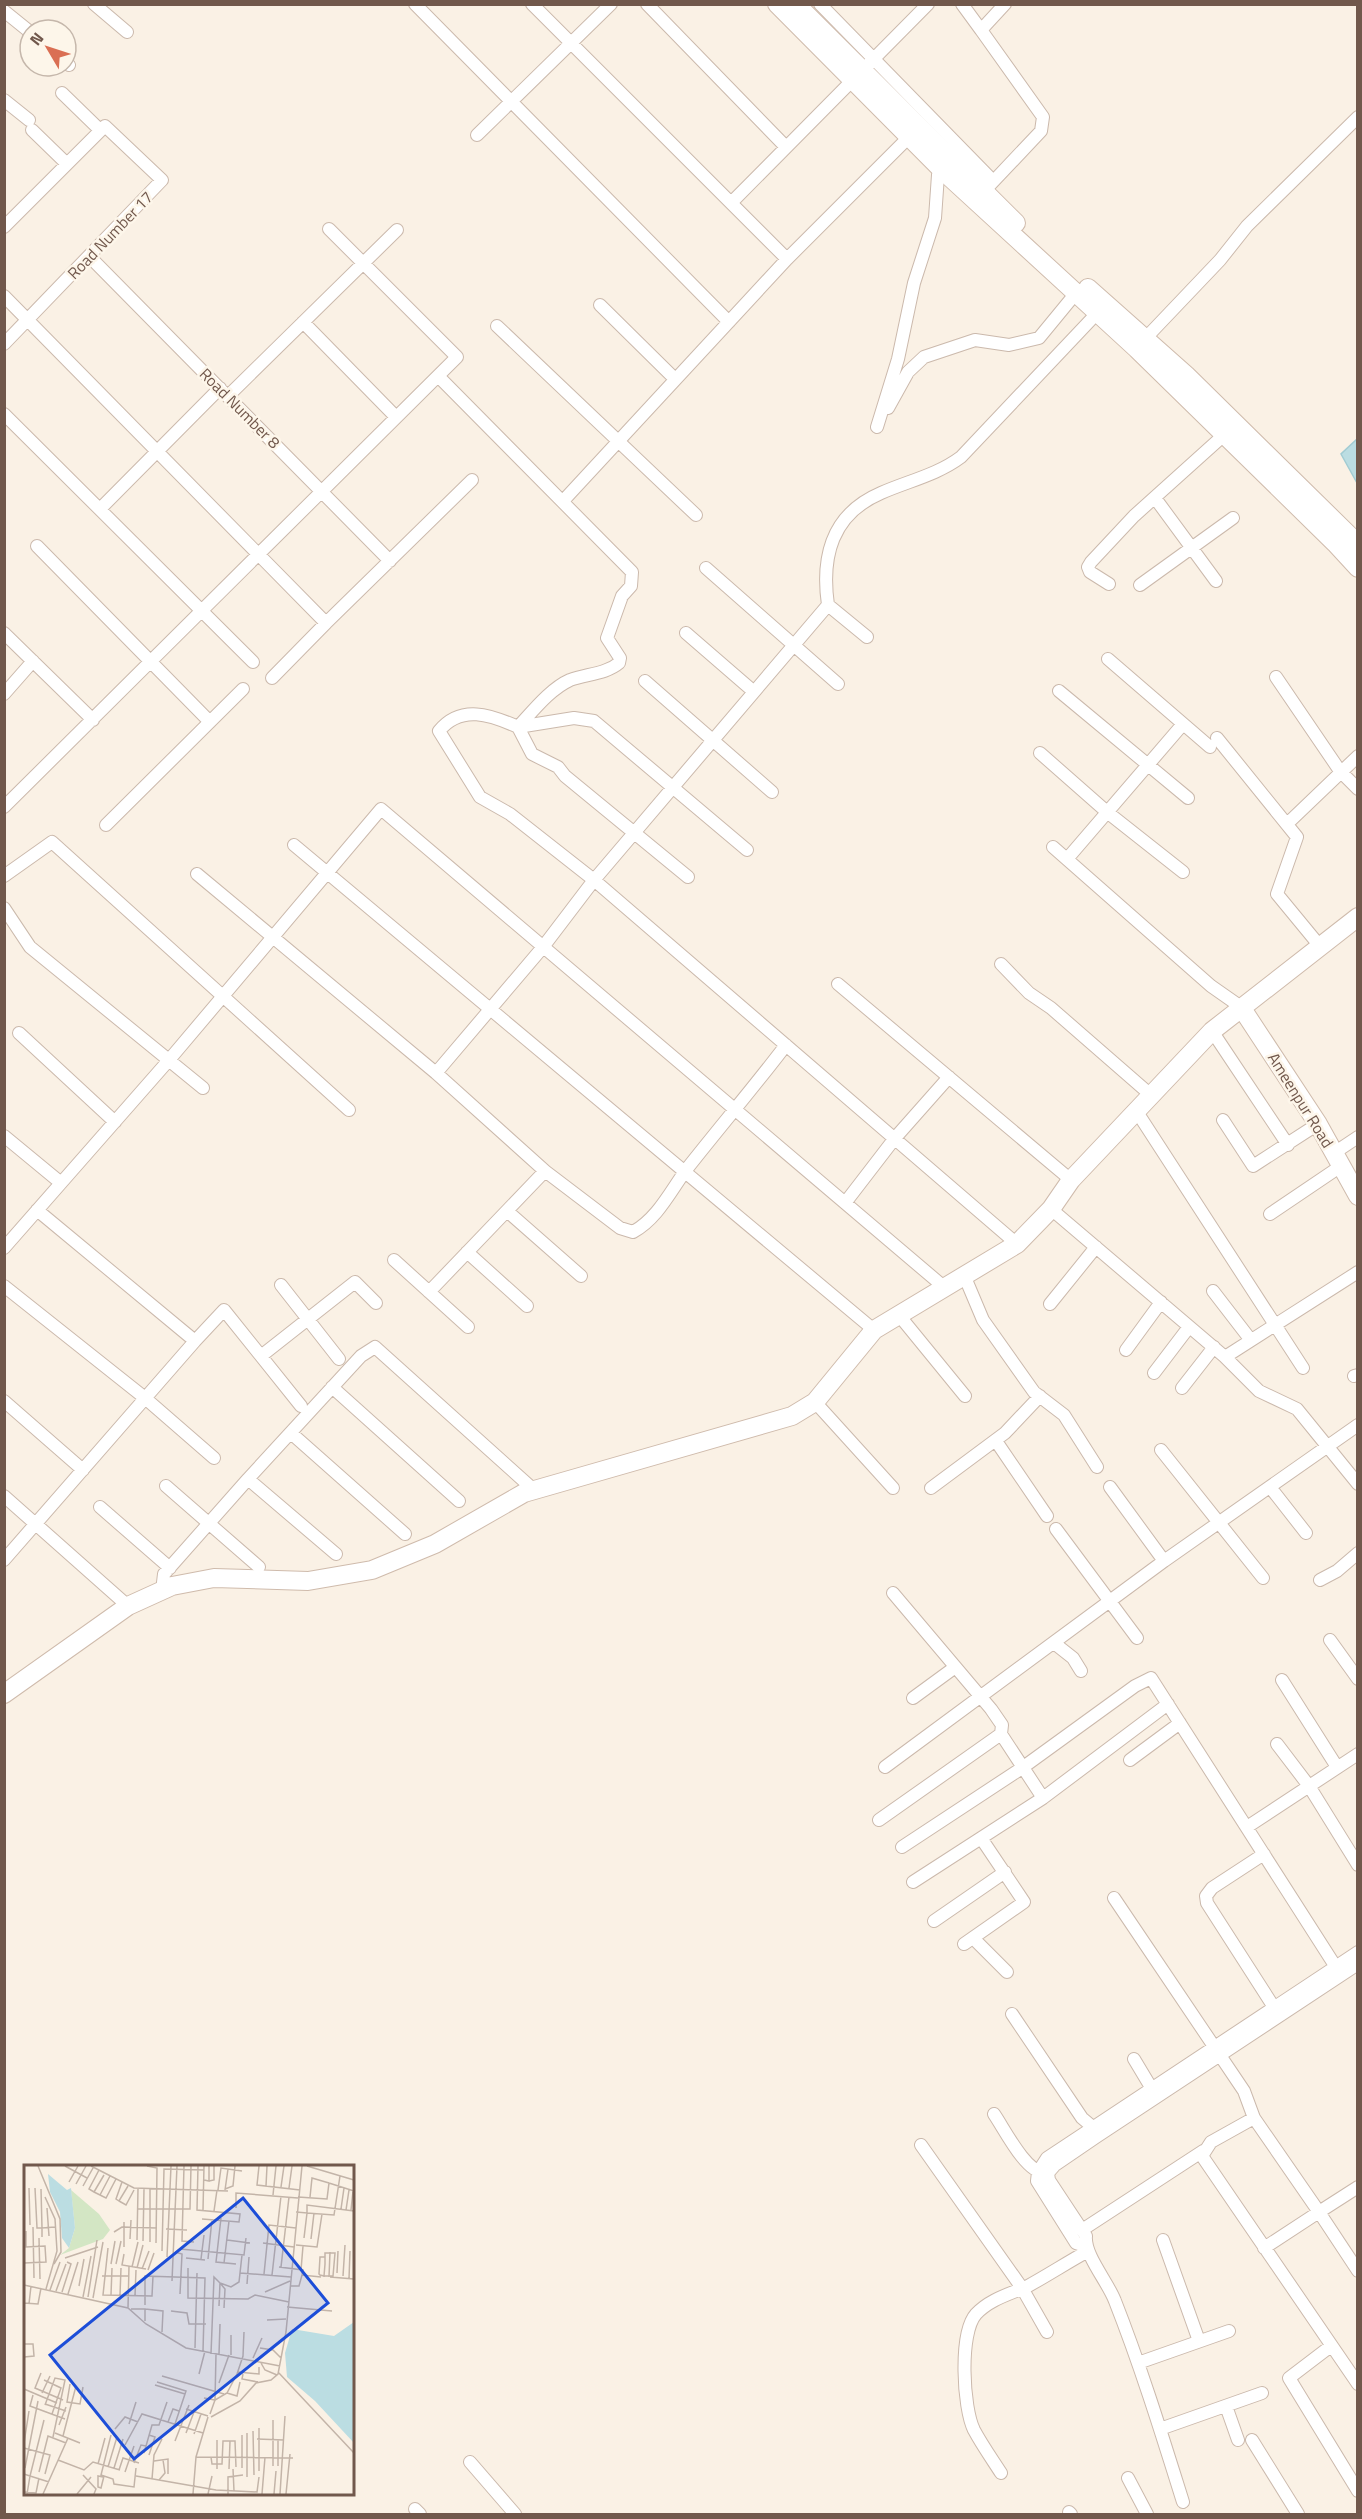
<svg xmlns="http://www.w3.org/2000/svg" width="1362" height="2519" viewBox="0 0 1362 2519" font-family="'Titillium Web',sans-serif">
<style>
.water{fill:#bbdde2;stroke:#a2ccd3;stroke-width:1.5}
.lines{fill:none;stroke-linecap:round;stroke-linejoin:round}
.street-casing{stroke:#cbb9ac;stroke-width:14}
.secondary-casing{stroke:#cfbbac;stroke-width:20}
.street{stroke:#fff;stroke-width:12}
.secondary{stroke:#fff;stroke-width:18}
.labels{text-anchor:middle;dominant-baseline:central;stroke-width:5;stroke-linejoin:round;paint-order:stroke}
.street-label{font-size:16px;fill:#71584c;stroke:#fdf6ea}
.inset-road{fill:none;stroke:#c3b4a8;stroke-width:1.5}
.view{fill:#1d4ed8;fill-opacity:0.15;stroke:#1d4ed8;stroke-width:3}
.inset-edge{fill:none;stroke:#71584c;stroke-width:3}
</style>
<rect width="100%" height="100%" fill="#faf1e5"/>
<path class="water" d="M1357,439v44l-16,-29z"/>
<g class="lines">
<defs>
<path id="street" d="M94,4l33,28
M415,4l314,318
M532,4l255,255
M647,4l138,142
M820,4l173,177
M962,4l19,26
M4,11l26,21
M66,63l3,2
M62,93l38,37
M4,100l25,20
M32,130l35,34
M477,135l134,-131
M989,186l52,-55 2,-14 -62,-87 24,-26
M731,203l197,-199
M4,227l101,-101 57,54 -158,164
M89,256l301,305
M4,296l322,327 146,-143
M600,305l75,74
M303,322l93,95
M497,326l199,189
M1141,343l79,-83 27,-34 111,-109
M438,376l194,196 -1,14 -9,10 -15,42 13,20 -1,5c-13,11 -33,11 -49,17 -20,9 -37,31 -52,47
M228,396l169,-166
M888,408l20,-36 16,-15 51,-17 34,5 30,-7 37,-45
M4,414l249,248
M877,427l21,-68 16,-76 21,-65 3,-43 4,-5
M1155,498l61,83
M563,501l224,-242 127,-127
M100,509l120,-121
M37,546l173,176
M706,568l132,116
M1109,584l-19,-12 -2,-5 3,-5 43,-46 90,-81
M1140,585l93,-67
M4,633l89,87
M686,633l67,58
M867,637l-39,-32c-7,-49 4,-91 53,-112 27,-12 56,-18 80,-36l140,-148
M1108,659l102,88
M1276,677l64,94 18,18
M272,678l54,-55
M645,681l127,111
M1059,691l129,107
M4,694l29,-33
M518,727l56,-9 20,3 153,129
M1217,738l80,99 -20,57 42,51
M1040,753l67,59 76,60
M4,807l453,-450 -128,-128
M1288,823l70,-67
M106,825l137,-136
M294,845l580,485
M1053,847l158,139 30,21
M1067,859l116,-135
M197,874l239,199 107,-126 51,-67 234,-275
M4,876l48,-34 297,268
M688,877l-123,-101 -7,-9 -26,-13 -14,-27c-27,-12 -57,-23 -79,4l41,66 30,17 84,66 423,364
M4,908l26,39 173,141
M1001,964l28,29 22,15 101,88
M838,984l233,196
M1212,1031l76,114
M19,1033l96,89
M436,1073l109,98
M1137,1112l166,256
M1223,1120l30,46 65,-42
M4,1136l57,47
M1334,1153l24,-16
M845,1203l50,-65 54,-61
M1051,1209l174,148 34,34 38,18 61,75
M507,1211l74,65
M1270,1214l71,-48
M4,1248l165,-188 212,-251 563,478
M467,1252l60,54
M394,1260l74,67
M964,1275l19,45 51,72 30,23 33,52
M281,1285l58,74
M4,1286l141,112 69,60
M1213,1291l37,48
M429,1292l116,-121 75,57 13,4c24,-13 37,-40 53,-62 33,-42 68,-83 100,-125
M1050,1304l46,-57
M898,1314l67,82
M195,1341l29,-31 77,96
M1126,1350l35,-48
M261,1356l94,-74 21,21
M1225,1357l133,-85
M1154,1373l35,-46
M1354,1376l4,-1
M332,1387l127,114
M1182,1388l32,-41
M4,1401l79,69
M815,1402l78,86
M291,1433l114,101
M996,1441l51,75
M1161,1450l102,128
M248,1479l113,-123 14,-9 159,143
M166,1486l93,81
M1110,1487l54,74
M1270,1487l36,46
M931,1488l74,-55 35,-37
M4,1496l124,110
M100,1507l70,61
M1056,1529l81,109
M4,1560l191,-219 -158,-131
M1320,1580l17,-9 21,-18
M162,1591l2,-17 84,-95 88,75
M893,1593l98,116 11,16 -1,9 42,64
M1330,1640l28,39
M1054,1643l19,15 8,13
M1282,1680l55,87
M913,1698l41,-30
M1277,1744l32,42 49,79
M1130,1760l50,-37
M885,1767l279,-206 194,-136
M879,1820l122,-86
M1247,1827l111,-73
M902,1847l120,-79 113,-82 16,-8 190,297
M1264,1854l-52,34 -6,8 1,7 70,109
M913,1882l130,-84 125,-94
M1114,1898l130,193 10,27 -43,24 -9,14 156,228
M934,1921l71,-49
M973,1938l34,34
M964,1944l60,-42 -43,-64
M1012,2014l70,104 13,11
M1134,2059l21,35
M994,2114c11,16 31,57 50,59
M1254,2118l65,94 39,-25
M921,2145l101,143 25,44
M1082,2230l121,-79
M1163,2240l36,101
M1085,2246l-9,-3 -39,-62 1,-9 9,-14 311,-206
M1264,2248l55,-36 39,59
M1331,2346l-42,32 69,113
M1138,2363l91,-32
M1226,2406l12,34
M1160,2429l102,-36
M1252,2440l46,74
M470,2462l45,52
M1001,2473c-9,-14 -19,-28 -27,-43 -11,-22 -15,-97 2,-116 14,-15 34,-20 52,-28 20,-11 40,-24 60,-35
M1128,2478l19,36
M1183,2502c-21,-67 -42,-135 -68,-201 -7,-19 -31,-46 -29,-65l-37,-56 -1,-7 7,-8 41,-28 262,-173
M415,2509l5,5
M1069,2512l2,2"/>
<path id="secondary" d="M777,4l165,166 195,179 198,194 23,25
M796,4l220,219
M1088,288l98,87 172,169
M1241,1007l77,117 40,72
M4,1694l124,-88 44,-20 42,-8 94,3 64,-11 63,-26 89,-51 268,-77 23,-14 59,-72 143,-86 34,-35 20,-29 141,-149 146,-114"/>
</defs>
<use href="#street" class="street-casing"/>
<use href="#secondary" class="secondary-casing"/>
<use href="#street" class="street"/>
<use href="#secondary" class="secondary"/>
</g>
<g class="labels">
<g class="street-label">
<text transform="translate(110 235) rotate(-46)">Road Number 17</text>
<text transform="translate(240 408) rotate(45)">Road Number 8</text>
<text transform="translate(1301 1100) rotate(58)">Ameenpur Road</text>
</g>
</g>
<g transform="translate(24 2165)">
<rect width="330" height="330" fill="#faf1e5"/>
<path d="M47,25l28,24 11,16 -7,9 -43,16 9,-7 6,-20z" fill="#d3e6c4"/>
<path d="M24,9l19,16 4,-2 4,40 -6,20 -7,-10 -2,-26 -10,-20zM330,157v121l-39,-42 -28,-24 -2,-24 7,-24 42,7z" fill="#bbdde2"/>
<path class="inset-road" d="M14,1l22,53 1,33 -7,12M41,1l22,12M67,1l43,22 94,3M123,1l10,2 -1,75M160,1l-2,75 12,1M174,1l-1,44 43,4 -1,8 -37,-3M235,1l-2,19 43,5M283,1l47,14M75,5l-10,19 5,3 12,6 10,-19M180,15l5,1v-15M185,16l5,-1v-14M45,17l9,-16M98,17l-6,17 3,2 9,-15M52,19l10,-18M59,21l10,-18M242,21l1,-20M257,22l3,-21M5,23l1,37M11,23l2,40h5v9M265,23l3,-22M17,24l1,39 13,-1M201,24l8,-3 2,-20M194,25l3,-22 21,3M201,25l3,-21M70,27l10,-17M76,30l10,-19M249,30l3,-29M21,32l10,22 2,32 -11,38M274,32l29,2 2,-16 25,8M286,32l2,-19 17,5M95,36l7,4 8,-15M23,43l2,28M212,43v-15l62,5M113,44h53l1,-43M317,44l3,-21M179,45l1,-44M322,45l3,-20M327,45l2,-19M190,46l3,-21M272,47l11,1v-8l47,6M197,53l-5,44 20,2M9,62l1,51M142,64l21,1M90,67l8,-5 35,1M15,73l1,41M280,73l3,-25 27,2 6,-39M106,74l1,-19M287,74l3,-26M113,75l1,-51M203,75l23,3M119,76l1,-52M126,77v-53M239,78l31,4M272,80l21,2 5,-33M0,82v57M100,82v-25M84,83l-5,47 49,1 1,-20M156,84l64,6 2,-17M138,86l2,-82 40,1M151,87l7,2 -2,40M100,89l-2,11 24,4M143,92l4,-91M41,93l33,-11M162,93l19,2M177,94l3,-24M184,94l4,-40M0,98l22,-1 -1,-16 -19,1v-16M200,98l5,-42M87,99l4,-23M92,99l5,-23M108,102l6,-25M255,102l24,3 -1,5M257,102l8,-70M113,103l6,-23M164,103v30l60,1 7,-4 34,7M118,104l7,-18M124,105l6,-17M277,105l2,-24M216,108l51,4M313,108l1,-22M240,109l5,-49 27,3M248,110l9,-79M78,111h27M319,111l2,-31M300,112v-1l1,-12v-11h10l-2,23h-9l-4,-1 -1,-1 1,-17h5M305,112l1,-25M306,112l24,2M325,114l1,-28M148,116l5,-115M196,118l11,4 8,-5 3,-27M196,118l5,6 -1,19M223,119l2,-27M0,120l104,23 18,16 40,24 94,18M55,121l5,-27M266,121h9l3,-11 19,2M26,125l10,-28M32,126l10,-27M38,127l9,-28 -4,-2M241,127l25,-11M44,129l10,-32M87,130l1,-27M96,130l1,-27M111,131l1,-26M59,132l8,-41M64,132l9,-57M69,133l10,-56M0,138l14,1 3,-16M5,139l2,-18M121,140v-29l60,2 -2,73M263,142l45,4M104,143l1,-42M107,144h14v12M121,144l18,2 -1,21M147,146l16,2 2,11h17M243,155l19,-1M0,179h9l1,12 -10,1M171,183l2,-75M236,183l13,2 8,8M187,189l3,-77 6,6 -1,23M195,189l1,-30M207,190v-20M229,193l9,-20M237,198l4,7 12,5M214,207l21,2v-7M254,207l76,81M17,208l-6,15 28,12M175,209l6,-23M219,209l-1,5 16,3M138,211l62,18M20,215l17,8 -9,26M133,217l29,9 -11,33M195,218l10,-28M46,219l-3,18 13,2 3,-17M131,220l30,9M0,224l33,14M18,228l8,-17M203,228l10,3 3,-14M9,230l-3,11 35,13M180,233l11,2 1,-46M21,239l21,7M21,240l10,-27 10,2 -12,57M162,244l22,7M186,249l5,-14 12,-7 10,-19 6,-18 1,-24M187,252l29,-16 16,-18 15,-3 7,-6 8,-42 16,-166M20,255l-14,56 19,6M144,257l5,-13 6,2M105,259l7,-22M35,260l7,-18M235,263v43M91,264l10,-12 13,5M229,266l1,44M31,268l25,10M162,268l8,-21M223,268v44M170,269l7,-20M87,270l-10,40 12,4 1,5 20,3 2,-19M125,270l6,2 -6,18M218,270v33M39,271l13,-50M233,274l27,1M193,275v29M151,276l14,-36M0,278l5,-32M101,280l17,-31 61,19M0,283l26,7 -5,19M120,288l8,-28h7l8,-23M172,292l97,1M187,292l1,7h10l1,-23h12l1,26M34,295l26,10 9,-8 27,8M130,296l14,-2v15M110,298l7,-18 5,1M74,299l7,-26M249,301v-46M254,301v-26M84,302l9,-30M1,303l13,-67M90,303l9,-29M205,304l1,-28M209,304l1,22M95,305l4,-12 16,5M15,307l9,-36 18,7M101,307l9,-26M0,309l6,2 -3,18M59,310l13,14 -2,5M112,311l80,14 41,2 2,-15M79,312l-5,-1v11l3,1 3,-12M128,314l2,-24 8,-16M135,315l6,-7 -2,-13M0,327l12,1 3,-15M19,329l25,-56M53,329l14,-17M169,329l3,-37 12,-40M184,329l4,-18M204,329v-17l15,-2M238,329l3,-37M250,329l2,-23M256,329l5,-78M262,329l4,-40"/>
<path class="view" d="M219,33l85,105 -194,156 -84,-104z"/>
<rect width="330" height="330" class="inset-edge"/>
</g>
<rect width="1362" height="2519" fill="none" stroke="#71584c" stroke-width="12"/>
<g transform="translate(48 48) rotate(309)"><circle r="28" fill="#fdf6ea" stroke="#c5b7ab" stroke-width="1.5"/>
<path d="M0-4.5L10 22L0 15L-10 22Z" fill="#da6f53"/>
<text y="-9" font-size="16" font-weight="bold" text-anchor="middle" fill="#71584c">N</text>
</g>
</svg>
